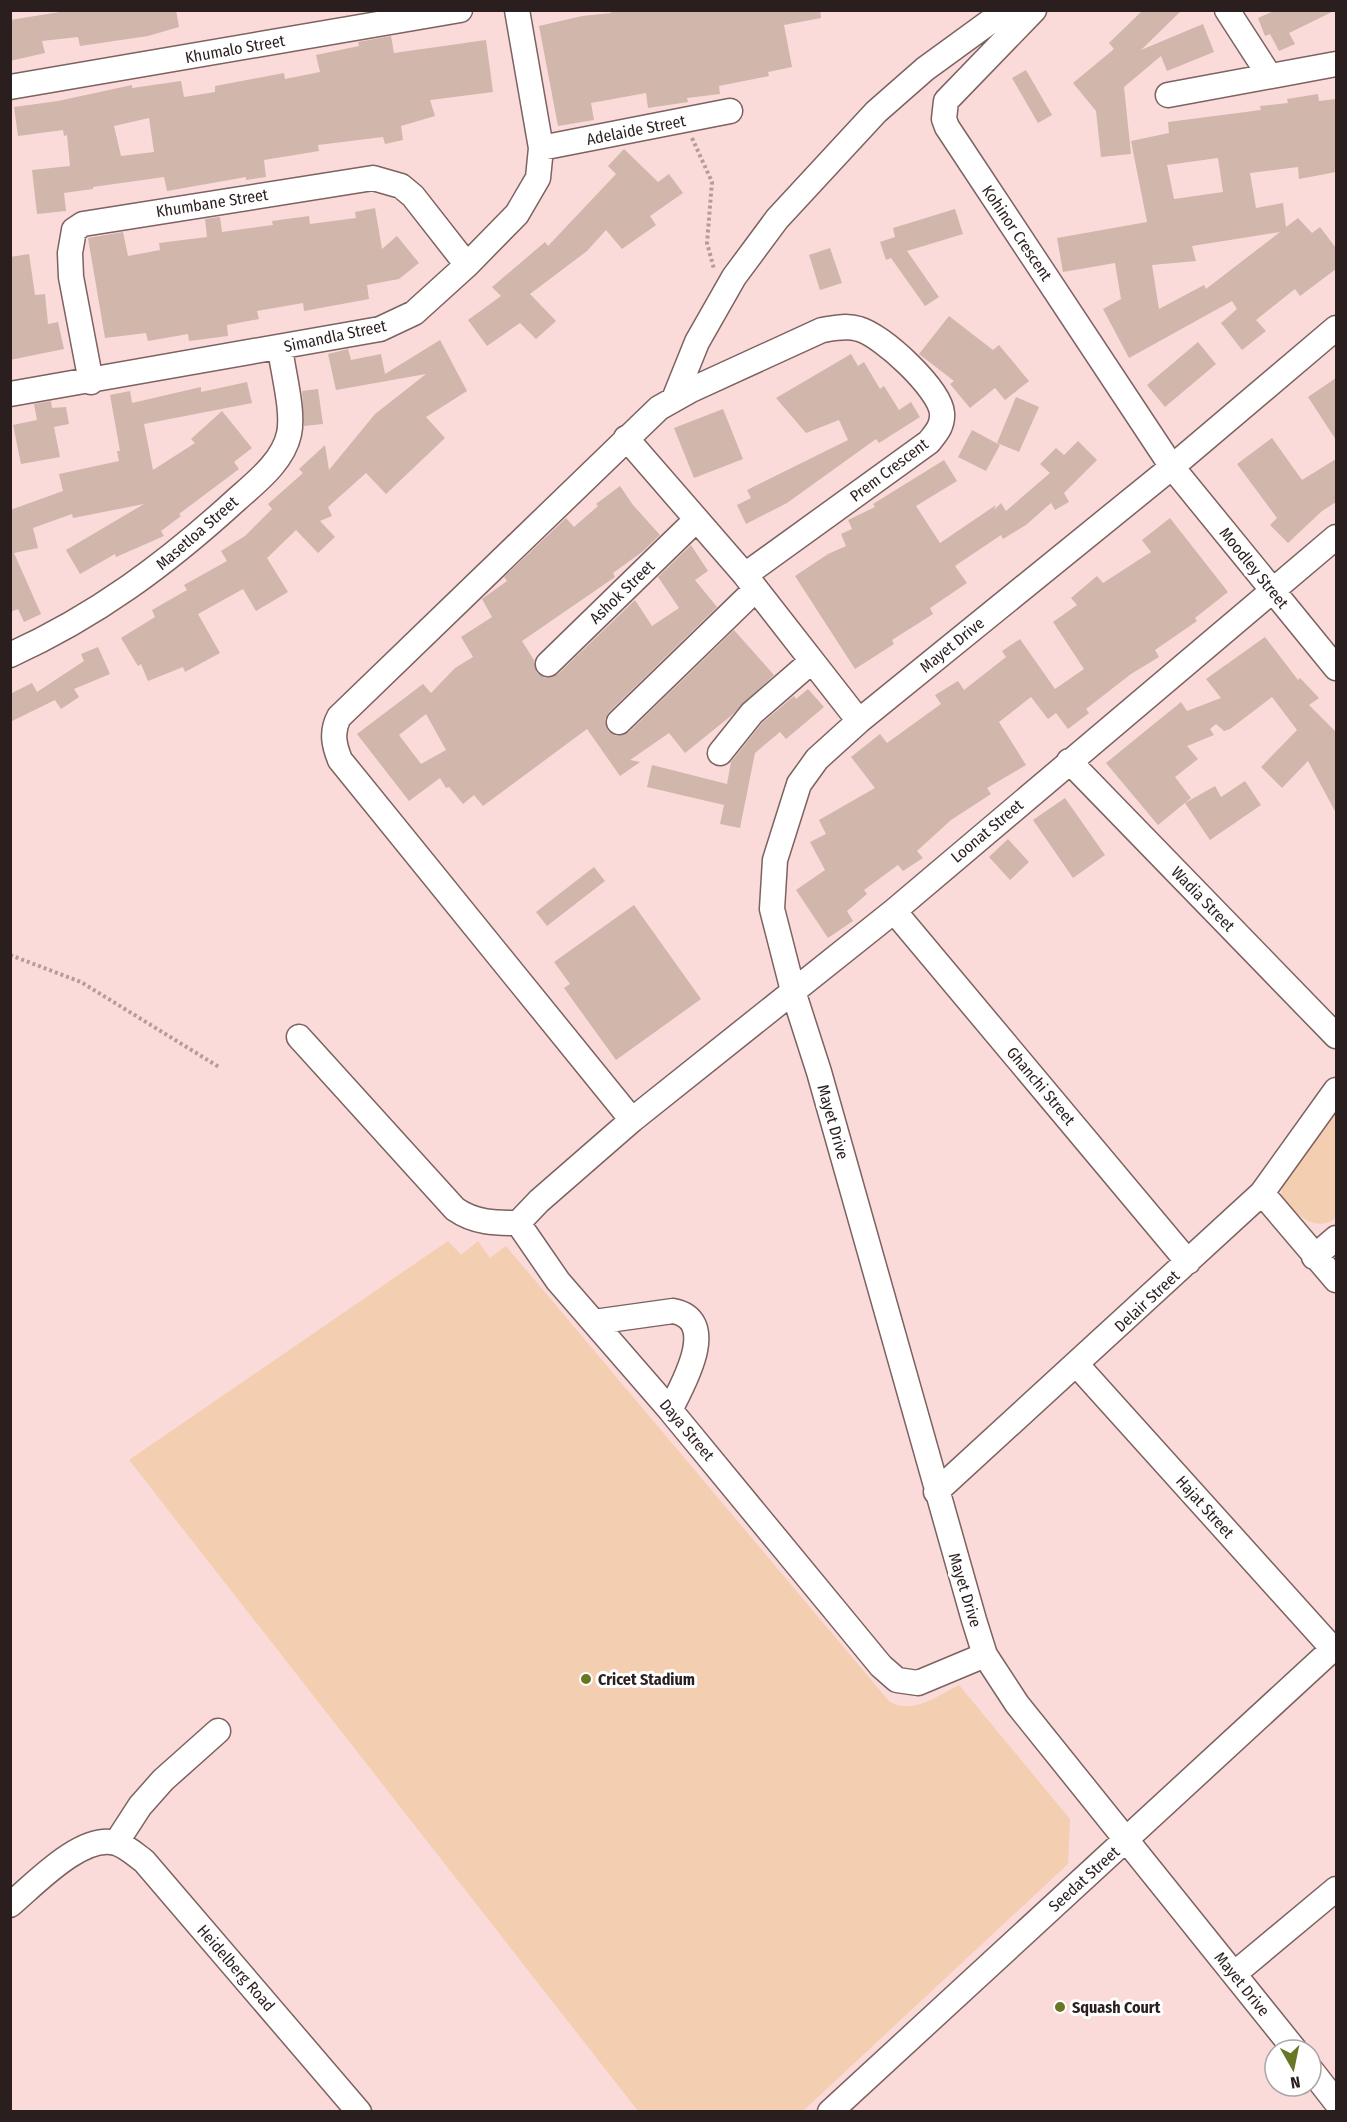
<svg xmlns="http://www.w3.org/2000/svg" width="1347" height="2122" viewBox="0 0 1347 2122" font-family="'Fira Sans Condensed',sans-serif">
<style>
.green{fill:#f3ceb0}
.building{fill:#d0b6ab;fill-rule:evenodd}
.lines{fill:none;stroke-linecap:round;stroke-linejoin:round}
.minor-casing{stroke:#7c6260;stroke-width:27}
.path{stroke:#b49c9a;stroke-width:4;stroke-dasharray:3 3;stroke-linecap:butt}
.minor{stroke:#fff;stroke-width:24}
.poi-dot{fill:#677724;stroke:#fff;stroke-width:2}
.labels{text-anchor:middle;dominant-baseline:central;stroke-width:6;stroke-linejoin:round;paint-order:stroke}
.street-label{font-size:16px;fill:#2a1f1e;stroke:#fff}
.poi-label{font-size:16px;font-weight:bold;fill:#2a1f1e;stroke:#fff;text-anchor:start}
</style>
<rect width="100%" height="100%" fill="#fadbd9"/>
<path class="green" d="M1336,1109v109c-22,16 -40,-5 -55,-20l2,-19z
M448,1241l13,14 17,-14 12,17 16,-12 383,455c22,15 50,-6 70,-16l111,134 -2,45 -265,247h-165l-509,-651z"/>
<path class="building" d="M72,10h104l3,17 -31,9 -68,10 -2,-9 -36,4 3,12 -35,8v-41z
M611,10h209l1,8 -37,7 8,42 -24,5 1,4 -50,10 1,8 -33,4 1,4 -40,6 -2,-15 -55,10 3,17 -36,6 -19,-100 43,-10 29,-3z
M1143,10h39l-41,40 62,-26 11,28 -47,19 -6,-15 -37,31 7,67 -30,3 -5,-46 -23,-28 41,-34 -5,-6z
M1276,10h60l-47,23 6,11 -16,7 -9,-17 -5,2 -7,-18z
M391,36l3,17 92,-13 7,52 -63,8 5,16 -34,10 2,14 -18,4 -2,-7 -65,8 1,6 -55,9 2,17 -20,3v-3l-79,14 -3,-14 -71,10v2l-29,4 2,18 -29,3 -5,-44 38,-4 -3,-31 -3,1 -1,-6 -45,6 -4,-29 44,-6 74,-16v3l49,-7 3,16 31,-5v-6l69,-13 1,6 35,-7 -4,-17 43,-9 -1,-4zM149,118l5,34 -33,4 -7,-30z
M1026,70l26,45 -14,8 -26,-45z
M1318,94l1,7 17,-2v73l-37,7 -1,-12 -48,6 6,35 27,-5 3,24 12,-9 14,15 8,-6 16,21v21l-36,27 -5,-7 -39,31 10,11 -24,19 -21,-27 16,-14 -5,-8 -103,57 -26,-49 18,-10 -6,-36 -52,9 -6,-34 90,-16 -16,-81 38,-8 -1,-11 93,-12 -1,-4 28,-3 -1,-4zM1218,158l5,34 -49,7 -7,-34zM1280,232l-74,57 -2,-4 -45,24 -7,-44 44,-4 -4,-15z
M624,149l34,33 11,-8 14,19 -33,23 6,9 -34,24 -16,-19 -19,21 -57,43 26,27 -20,18 -16,-16 -33,23 -19,-26 33,-24 -9,-9 53,-45 3,4 68,-72 -8,-8z
M375,208l7,41 15,-13 22,27 -20,16 -32,6 2,14 -65,12 -1,-8 -46,8 2,8 -32,6 1,11 -39,5 -1,-7 -40,7 -2,-8 -41,5 -17,-100 35,-6 5,24 32,-6 -1,-7 48,-6 -2,-18 15,-2 2,15 51,-7 -1,-4 37,-5 1,8 46,-6 -1,-6z
M955,209l8,25 -56,17 32,46 -14,9 -34,-48 -5,2 -6,-18 15,-5 -2,-9z
M830,248l12,35 -22,7 -11,-35z
M29,254l6,41 10,-1 3,30 10,-2 6,27 -54,11v-103z
M949,316l44,34 6,-5 30,36 -24,19 -10,-12 -25,20 -20,-24 4,-3 -35,-27z
M440,340l27,51 -41,26 19,21 -59,56 -20,-21 -38,34 4,9 -12,5 15,16 -17,16 -22,-23 -29,28 21,34 -32,19 -13,-22 -45,25 22,39 -35,19 -2,-5 -35,14 -7,-17 -3,2 -17,-28 34,-21 -3,-7 35,-20 -3,-5 43,-24 -6,-10 24,-15 27,-27 -4,-5 35,-31 -4,-4 26,-24 4,25 46,-56 51,-40 -90,16 -8,-36 20,-5 3,11 30,-6 4,20z
M1198,342l18,22 -51,43 -18,-22z
M851,354l7,12 6,-4 16,27 4,-3 15,24 12,-8 9,15 -41,26 -3,-4 -89,64 -41,21 -9,-19 14,-7 -4,-8 101,-50 -9,-20 -33,13 -30,-35z
M1336,378v62l-28,-43z
M247,382l5,21 -108,21 9,46 42,-27 -4,-4 31,-28 30,37 -18,14 5,7 -60,45 2,2 -20,15 3,5 -48,21 -1,-3 -35,20 -14,-24 78,-46 -71,14 -1,-4 -39,14 5,20 -24,5 27,61 -17,8 -6,-13 -8,3v-102l53,-19 -4,-17 60,-13 -2,-10h3l-10,-56 20,-4 2,12 69,-16v5z
M318,389l5,35 -19,2 -2,-35z
M1016,397l23,10 -20,45 -22,-9z
M51,401l1,7 14,-1 3,17 -15,3 6,30 -39,7 -8,-39 24,-5 -3,-16z
M723,409l20,50 -49,19 -20,-50z
M972,430l28,15 -14,26 -28,-14z
M1272,438l30,42 34,-21v43l-14,9 -34,32 -18,-18 7,-7 -40,-54z
M1078,441l19,19 -33,33 5,9 -14,8 -4,-7 -25,22 -23,14 -2,-4 -46,31 12,17 -37,25 3,6 -41,26 2,4 -39,25 -60,-93 33,-22 18,-8 -5,-12 11,-5 -4,-9 27,-13 -2,-3 71,-44 13,21 -41,25 24,37 56,-38 -2,5 7,-7 5,8 44,-38 -10,-9 16,-16 8,7z
M620,486l13,19 27,30 -18,17 -29,21 2,4 -93,64 12,19 3,13 8,5 13,-4 77,-74 17,26 27,-18 -21,-31 33,-32 17,26 -13,9 22,27 -108,105 -4,7 3,12 8,5 13,-4 105,-102 40,45 -42,40 -47,38 -16,-20 -39,27 10,2 -20,14 -33,-47 -104,77 -9,-11 -11,9 -14,-17 -3,1 -6,-10 -31,23 -52,-67 66,-50 8,9 24,-25 18,-11 -12,-20 31,-20 -10,-18 25,-18 -3,-4 62,-59 8,9 24,-21 -2,-2zM426,714l20,36 -25,14 -22,-29z
M1170,518l58,74 -33,26 2,3 -42,29 4,7 -28,17 -45,35 3,4 -21,16 -12,-16 -8,6 -17,-22 -32,25 27,43 -39,23 4,6 -40,26 -34,31 6,7 -20,13 -5,-6 -34,25 3,4 -20,17 6,10 -25,17 -32,-48 29,-20 -15,-28 16,-8 -7,-14 56,-32 -24,-31 29,-23 7,9 54,-39 -6,-9 23,-14 6,9 42,-33 -4,-6 18,-12 35,50 29,-20 -31,-47 24,-17 -6,-7 26,-22 6,7 48,-31 -9,-12z
M1265,637l33,43 2,-2 19,20 -10,7 27,27v81l-28,-52 -26,27 -21,-21 36,-37 -25,-33 -42,32 -6,2 -8,-7 -6,5 4,6 -27,11 11,13 -23,18 16,21 -33,27 -52,-62 75,-61 6,9 34,-13 -15,-19z
M98,647l12,27 -36,15 5,8 -18,12 -6,-9 -45,22v-28l22,-11 5,9 47,-31 -3,-7z
M808,689l16,18 -38,32 -6,-7 -25,21 -15,75 -20,-4 4,-19 -77,-18 5,-22 75,19 4,-22 31,-39 32,-27 2,3z
M1245,781l16,24 -51,35 -25,-37 30,-17 6,11z
M1065,798l40,57 -32,23 -40,-58z
M1008,839l21,23 -19,18 -21,-23z
M594,867l11,14 -58,45 -11,-14z
M634,905l67,94 -85,61 -52,-72 6,-4 -16,-22z"/>
<g class="lines">
<defs>
<path id="minor" d="M1034,10l-88,91 -2,18 3,8 225,340 164,201
M1227,10l42,65
M10,87l450,-77
M1168,95l168,-31
M541,148l189,-37
M91,382l-20,-105 -1,-24 4,-23 9,-6 290,-46 28,8 12,10 54,69
M10,394l370,-65 34,-16 53,-48 50,-51 21,-36 3,-30 -24,-138
M674,399l23,-57 37,-65 43,-58 99,-107 49,-43 81,-59
M626,438l119,137 114,146
M10,655c86,-39 156,-91 225,-154 20,-18 48,-39 54,-67 5,-22 -6,-62 -9,-86
M548,664l148,-144
M619,722l137,-133
M720,753l32,-40 60,-52
M1069,761l267,275
M894,911l294,351
M299,1037l156,172c20,14 40,14 63,14
M632,1120l-292,-360c-6,-15 -9,-28 -1,-43l320,-309 32,-18 131,-60c12,-2 25,-5 37,-1 23,6 81,60 83,84 1,13 -6,20 -13,29l-184,133
M1262,1193l74,87
M518,1223l21,-22 93,-81 262,-209 442,-374
M518,1223l40,58 112,129 211,256 16,14 21,3 67,-28
M1314,1257l22,-19
M594,1322l79,-11c48,9 9,75 -3,99
M1077,1365l256,284
M936,1492l326,-299 74,-103
M116,1843l24,-37 23,-26 55,-49
M10,1905c24,-20 72,-72 106,-62 10,3 20,12 28,18l215,251
M1234,1974l102,-85
M1295,2050l-278,-346 -32,-49 -11,-35 -155,-548 -26,-81 -21,-82 3,-49 24,-76 18,-25 42,-38 313,-254 164,-139
M1311,2070l25,32
M830,2112l506,-466"/>
</defs>
<use href="#minor" class="minor-casing"/>
<path class="path" d="M692,138l20,44 -5,61 7,26
M10,955l71,27 138,85"/>
<use href="#minor" class="minor"/>
</g>
<g class="poi-dot">
<circle cx="586" cy="1679" r="6"/>
<circle cx="1060" cy="2007" r="6"/>
</g>
<g class="labels">
<g class="street-label">
<text transform="translate(235 49) rotate(-10)">Khumalo Street</text>
<text transform="translate(636 130) rotate(-11)">Adelaide Street</text>
<text transform="translate(212 203) rotate(-9)">Khumbane Street</text>
<text transform="translate(1017 233) rotate(56)">Kohinor Crescent</text>
<text transform="translate(335 336) rotate(-12)">Simandla Street</text>
<text transform="translate(889 470) rotate(-37)">Prem Crescent</text>
<text transform="translate(197 533) rotate(-41)">Masetloa Street</text>
<text transform="translate(1254 568) rotate(51)">Moodley Street</text>
<text transform="translate(622 592) rotate(-44)">Ashok Street</text>
<text transform="translate(952 645) rotate(-39)">Mayet Drive</text>
<text transform="translate(987 831) rotate(-40)">Loonat Street</text>
<text transform="translate(1203 899) rotate(46)">Wadia Street</text>
<text transform="translate(1041 1086) rotate(50)">Ghanchi Street</text>
<text transform="translate(833 1122) rotate(74)">Mayet Drive</text>
<text transform="translate(1147 1301) rotate(-43)">Delair Street</text>
<text transform="translate(687 1430) rotate(50)">Daya Street</text>
<text transform="translate(1205 1507) rotate(48)">Hajat Street</text>
<text transform="translate(965 1590) rotate(73)">Mayet Drive</text>
<text transform="translate(1084 1879) rotate(-42)">Seedat Street</text>
<text transform="translate(236 1968) rotate(49)">Heidelberg Road</text>
<text transform="translate(1242 1984) rotate(51)">Mayet Drive</text>
</g>
<g class="poi-label">
<text x="598" y="1679">Cricet Stadium</text>
<text x="1072" y="2007">Squash Court</text>
</g>
</g>
<rect width="1347" height="2122" fill="none" stroke="#2a1f1e" stroke-width="24"/>
<g transform="translate(1293 2068) rotate(171)"><circle r="28" fill="#ffffff" stroke="#aaa5a5" stroke-width="1.5"/>
<path d="M0-4.5L10 22L0 15L-10 22Z" fill="#677724"/>
<text y="-9" font-size="16" font-weight="bold" text-anchor="middle" fill="#2a1f1e">N</text>
</g>
</svg>
